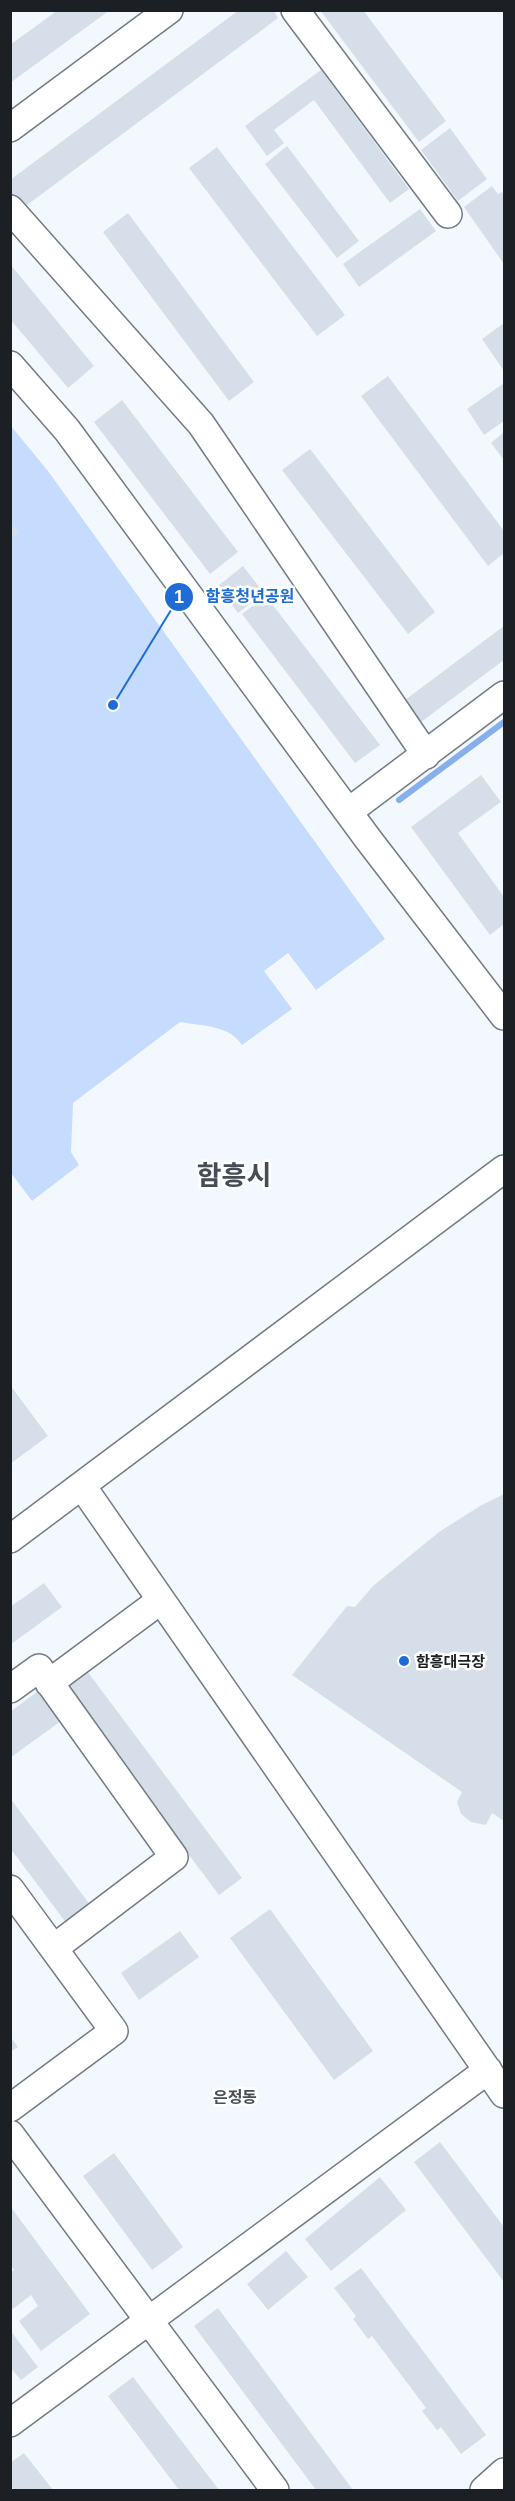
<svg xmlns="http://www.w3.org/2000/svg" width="515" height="2501" viewBox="0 0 515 2501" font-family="Helvetica,'Noto Sans KR',sans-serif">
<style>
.green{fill:#c5dcff}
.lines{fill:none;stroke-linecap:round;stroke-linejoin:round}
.stream{stroke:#86afec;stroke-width:6}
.building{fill:#d6dee9}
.minor-casing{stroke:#737a84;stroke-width:30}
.minor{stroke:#fff;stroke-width:27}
.poi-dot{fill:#206cd7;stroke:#fff;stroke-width:2}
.labels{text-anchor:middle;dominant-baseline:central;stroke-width:5;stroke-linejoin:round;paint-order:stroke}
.poi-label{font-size:15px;font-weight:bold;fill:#1c1f23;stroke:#fff;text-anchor:start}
.neighbourhood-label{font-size:16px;font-weight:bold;fill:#474d56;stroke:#fff}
.town-label{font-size:27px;font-weight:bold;fill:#474d56;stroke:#fff}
.leader{fill:none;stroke:#206cd7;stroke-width:2}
.callout-dot{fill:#206cd7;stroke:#fff;stroke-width:2}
.mark-label{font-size:18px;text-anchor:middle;font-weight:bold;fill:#fff}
.callout-label{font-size:16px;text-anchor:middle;font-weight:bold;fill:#206cd7;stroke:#fff;stroke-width:5;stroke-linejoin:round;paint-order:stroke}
</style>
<rect width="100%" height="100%" fill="#f3f8ff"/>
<path class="green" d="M11,426l37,45 337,468 -69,51 -28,-37 -24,18 28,38 -50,36c-13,-20 -40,-19 -62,-23l-107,81 -2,49 8,13 -47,36 -21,-28z"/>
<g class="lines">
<path class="stream" d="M399,800l105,-78"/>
</g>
<path class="building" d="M58,10h52l-100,73v-38z
M239,10h34l5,8 -259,193 -9,-11v-20z
M320,10h43l83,111 -27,21z
M321,70l88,119 -19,14 -76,-103 -40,30 10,13 -17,13 -22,-30z
M450,128l37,51 -29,22 -37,-51z
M287,146l72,95 -22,17 -72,-94z
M217,147l128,168 -28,21 -128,-168z
M492,186l6,8 4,-2 2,4v68l-40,-57z
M420,209l16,22 -77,56 -16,-23z
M128,213l126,169 -25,19 -126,-169z
M10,264l84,102 -26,22 -58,-69z
M504,323v48l-22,-32z
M388,376l116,155v22l-16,13 -127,-170z
M504,383v38l-20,14 -17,-26z
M122,400l116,152 -28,22 -116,-152z
M504,432v28l-13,-17z
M310,449l125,163 -27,22 -126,-164z
M10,522l9,11 -9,7z
M243,566l21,27 -26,20 -20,-27z
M266,596l114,149 -25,18 -113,-149z
M504,626v34l-87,65 -16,-22z
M481,775l20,27 -43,31 46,64v27l-14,11 -79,-108z
M10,1385l38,51 -38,28z
M504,1494v327l-12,-8 -6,12 -15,-3 -10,-8 -4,-12 5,-10 -170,-117 55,-69 8,1 18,-21 66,-54 41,-26z
M44,1583l18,24 -52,38v-38z
M84,1667l158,211 -23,17 -158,-211z
M38,1691l23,30 -51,37v-46z
M10,1798l84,112 -24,18 -60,-80z
M270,1909l103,142 -39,29 -104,-142z
M180,1931l19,26 -60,43 -18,-27z
M10,2036l8,11 -8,5z
M440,2142l64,85v55l-90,-120z
M114,2153l69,94 -31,23 -69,-94z
M380,2177l26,33 -75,61 -26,-32z
M10,2206l80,108 -49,37 -22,-30 19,-15 -7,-11 -18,14 -3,-4v-32l4,-3 -4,-5z
M286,2251l22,26 -40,33 -21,-26z
M361,2268l125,167 -25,19 -20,-27 -4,3 -15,-19 4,-3 -54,-72 -4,3 -15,-20 3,-3 -22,-28z
M218,2308l135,182h-37l-122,-164z
M10,2330l28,37 -17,13 -11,-13z
M133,2377l86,113h-40l-71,-94z
M24,2453l29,37h-39l-4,-5v-22z"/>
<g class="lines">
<defs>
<path id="minor" d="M295,10l153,204
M10,128l159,-118
M10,209l191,215 225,331
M10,365l57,65 301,409 136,177
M348,812l156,-117
M82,1486l422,608
M10,1539l494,-370
M49,1683l112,-83
M10,1689l29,-21 135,189 -120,91
M10,1889l104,142 -104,77
M10,2134l265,356
M10,2423l478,-353
M484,2490l20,-18"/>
</defs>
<use href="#minor" class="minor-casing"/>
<use href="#minor" class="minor"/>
</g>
<circle class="poi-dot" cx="404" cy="1661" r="6"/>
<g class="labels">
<g class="poi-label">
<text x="416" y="1661">함흥대극장</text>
</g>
<g class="neighbourhood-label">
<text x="235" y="2097">은정동</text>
</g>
<g class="town-label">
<text x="234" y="1176">함흥시</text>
</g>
</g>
<path class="leader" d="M113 705L179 597"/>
<g class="callout-dot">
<circle cx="113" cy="705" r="6"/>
<circle cx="179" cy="597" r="15"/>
</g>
<g class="mark-label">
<text x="179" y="603">1</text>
</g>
<g class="callout-label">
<text x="250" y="602">함흥청년공원</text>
</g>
<rect width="515" height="2501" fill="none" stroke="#1c1f23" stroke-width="24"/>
</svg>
